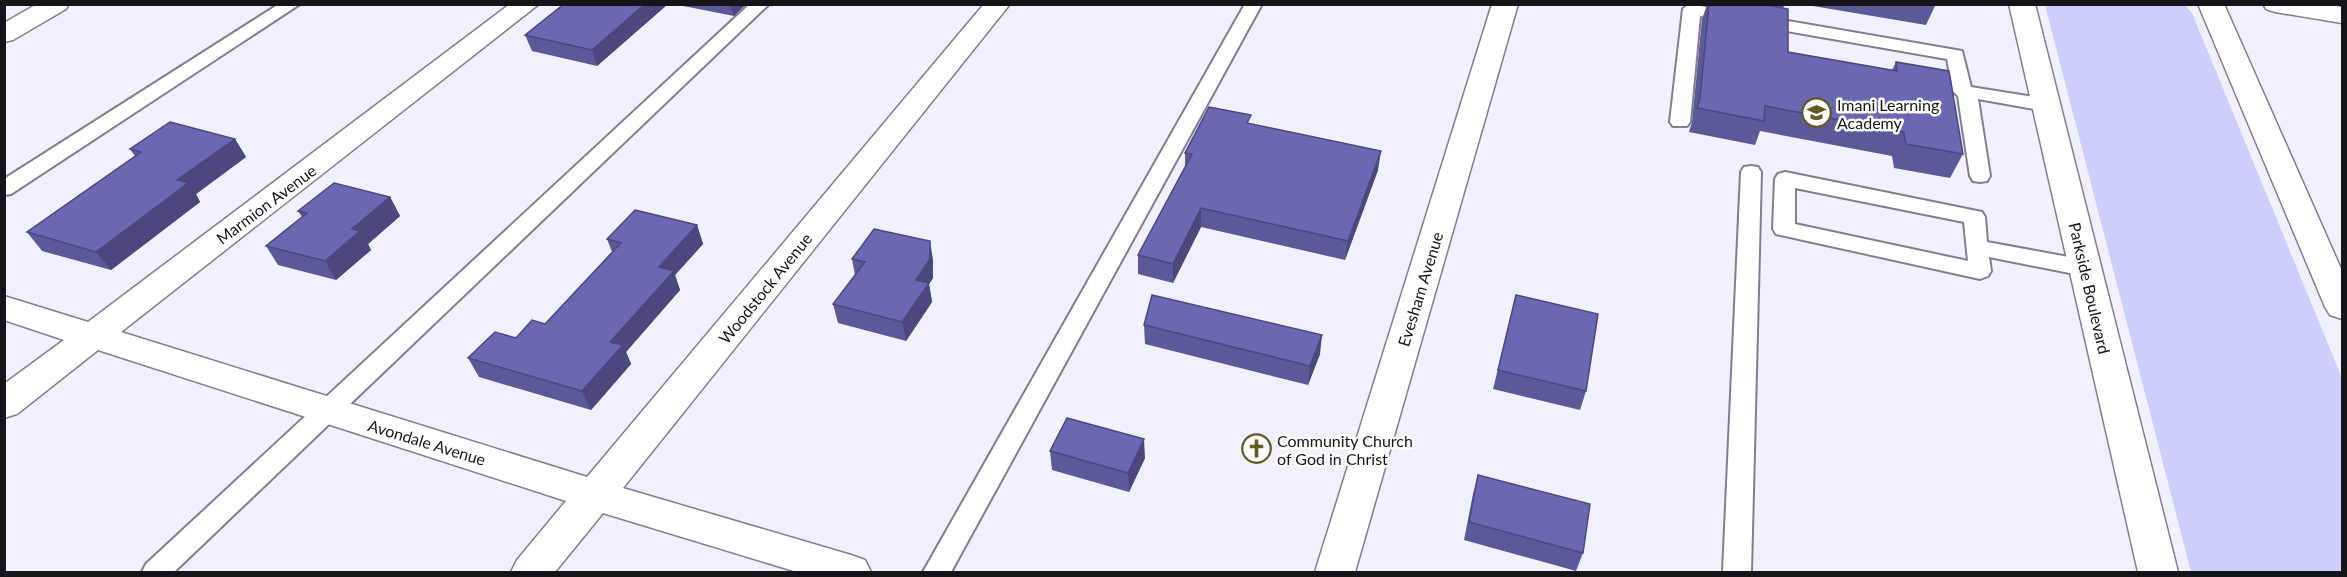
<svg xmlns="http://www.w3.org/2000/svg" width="2347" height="577" viewBox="0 0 2347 577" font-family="Lato,sans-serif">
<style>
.green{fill:#cdcefa}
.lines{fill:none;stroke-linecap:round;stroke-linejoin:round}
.lane-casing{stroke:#7f7f8f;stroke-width:4}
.street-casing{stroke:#7f7f8f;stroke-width:3}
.secondary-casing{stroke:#7f7f8f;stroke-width:3}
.lane{fill:#fff;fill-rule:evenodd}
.street{fill:#fff;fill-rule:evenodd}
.secondary{fill:#fff;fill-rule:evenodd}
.wall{fill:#5c5999}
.shaded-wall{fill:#4b487d}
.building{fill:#6b67b2;stroke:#4b487d;stroke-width:1.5}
.labels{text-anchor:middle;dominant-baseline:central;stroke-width:5;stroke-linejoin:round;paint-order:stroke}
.poi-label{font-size:16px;fill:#14141a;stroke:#fff;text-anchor:start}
.street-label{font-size:16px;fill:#14141a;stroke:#fff}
</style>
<rect width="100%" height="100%" fill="#f0f0ff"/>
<path class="green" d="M2045,5h140l7,8 150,365v194h-151z"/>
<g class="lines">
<defs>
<path id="lane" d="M279,4h21l-289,190 -7,1v-16z
M750,4h19l-595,568h-32l4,-8z
M1245,4h17l-311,568h-28z
M1689,4l273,47 9,36 75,12 7,2 3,4 -3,4 -7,2 -68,-12 12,77 -3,5 -7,1 -7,-1 -3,-5 -12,-80 -5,-5 -6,-32 -247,-43 -10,106 -3,4h-14l-3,-4 13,-113z
M1751,166l7,1 3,5 -10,400h-28l18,-400 3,-5z
M1785,172l197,40 3,5 2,25 98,18 8,3 3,5 -3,5 -8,3 -96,-19 2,14 -3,5 -8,3 -204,-45 -3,-5 2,-50 3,-5zM1795,188l169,34 4,39 -173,-37z"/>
<path id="street" d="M37,4h32l-3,5 -53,31 -9,2v-19z
M510,4h29l-418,328 466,145 397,-473h26l-387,484 228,67 14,5 6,12h-74l-194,-59 -48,59h-44l6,-12 49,-59 -468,-151 -81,64 -13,4v-34l60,-44 -60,-20v-24l84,26z
M1492,4h26l-163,568h-40z
M2263,4h62l17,3v16l-67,-11 -9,-3z"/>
<path id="secondary" d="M2009,4h26l143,568h-40z
M2198,4h26l118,267v48l-12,-4 -5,-8z"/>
</defs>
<use href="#lane" class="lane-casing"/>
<use href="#street" class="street-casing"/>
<use href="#secondary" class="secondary-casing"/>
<use href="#lane" class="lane"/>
<use href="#street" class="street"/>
<use href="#secondary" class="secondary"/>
</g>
<path class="wall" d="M668,4l-71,62 -65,-15 -7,-16z
M673,4h73l-12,12z
M1705,4h80l-2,4 5,44 104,18 4,-8 67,92 -13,24 -56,-10 -2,-12 -132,-25 -5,14 -66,-13 3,-10 10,-103 5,-14z
M1801,4h135l-10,21z
M1251,124l127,46 -33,90 -144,-33 -28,56 -35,-9v-19l47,-87v-15z
M235,139l11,18 -50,37 4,8 -89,68 -69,-19 -15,-19 108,-76 -5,-7z
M390,197l10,19 -32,28 3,6 -35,30 -58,-15 -12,-19 36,-29 -4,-6z
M697,225l6,19 -28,31 5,15 -54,62 5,12 -40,46 -112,-33 -11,-19 77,-34 67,-72 -5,-13z
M852,259l81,1v18l-4,6 3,18 -26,39 -68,-18 -5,-19 22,-29z
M1516,295l70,96 -6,19 -87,-21z
M1144,325l176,29 -12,31 -163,-41z
M1050,451l95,7 -16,34 -77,-22z
M1478,475l105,78 -7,18 -112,-31 9,-46z"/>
<path class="shaded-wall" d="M645,4h23l-71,62 -5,-16z
M730,4h16l-12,12z
M235,139l11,18 -50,37 4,8 -89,68 -15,-18 81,-72z
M1381,151l-3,19 -33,90 3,-19z
M390,197l10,19 -32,28 3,6 -35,30 -11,-19 27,-32z
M1201,208v19l-28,56v-19z
M697,225l6,19 -28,31 5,15 -54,62 5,12 -40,46 -9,-19 28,-49 49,-75z
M930,241l3,19v18l-4,6 3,18 -26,39 -4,-19 14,-42z
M1322,335l-2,19 -12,31 2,-19z
M1144,439l1,19 -16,34 -1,-19z"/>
<path class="building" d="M564,4h81l-53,46 -67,-15z
M1709,4h53l26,5v43l109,19 -1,-9 53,9 14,83 -57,-10 -2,-12 -139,-26 -1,15 -67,-13 3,-10z
M1209,107l42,8 -4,8 134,28 -33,90 -147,-33 -28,56 -35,-9 54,-101 -7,-1z
M170,122l65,17 -58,41 11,3 -92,69 -69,-20 114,-80 -11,-3z
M334,183l56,14 -38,32 8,2 -35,30 -59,-15 41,-33 -9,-2z
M635,210l62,15 -38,42 15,4 -64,71 13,3 -41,46 -114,-33 27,-26 21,6 16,-18 13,4 76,-81 -14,-4z
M874,229l56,12v18l-14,21 13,3 -27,39 -69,-18 32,-42 -13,-3z
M1152,295l170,40 -12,31 -166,-41z
M1516,295l82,19 -12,77 -88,-21z
M1067,418l77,21 -16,34 -78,-22z
M1478,475l112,29 -7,49 -114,-31z"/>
<defs>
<symbol id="school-ring" viewBox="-11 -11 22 22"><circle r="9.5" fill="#fff" stroke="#645825" stroke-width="1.5"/><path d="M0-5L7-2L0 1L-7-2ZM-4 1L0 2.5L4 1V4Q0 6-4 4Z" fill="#645825"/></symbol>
<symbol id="church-ring" viewBox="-11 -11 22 22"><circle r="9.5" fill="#fff" stroke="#645825" stroke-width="1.5"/><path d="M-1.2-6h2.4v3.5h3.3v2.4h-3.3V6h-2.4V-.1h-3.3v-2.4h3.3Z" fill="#645825"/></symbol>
</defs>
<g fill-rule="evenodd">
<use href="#school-ring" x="1800" y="96" width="33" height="33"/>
<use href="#church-ring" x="1240" y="432" width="33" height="33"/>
</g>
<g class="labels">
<g class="poi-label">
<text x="1837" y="104">Imani Learning<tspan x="1837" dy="18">Academy</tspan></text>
<text x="1277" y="440">Community Church<tspan x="1277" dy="18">of God in Christ</tspan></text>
</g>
<g class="street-label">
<text transform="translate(266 204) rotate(-37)">Marmion Avenue</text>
<text transform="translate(765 288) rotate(-51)">Woodstock Avenue</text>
<text transform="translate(2090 288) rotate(77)">Parkside Boulevard</text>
<text transform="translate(1420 289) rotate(-73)">Evesham Avenue</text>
<text transform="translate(427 442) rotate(17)">Avondale Avenue</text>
</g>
</g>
<rect width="2347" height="577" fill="none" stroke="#14141a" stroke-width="12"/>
</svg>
